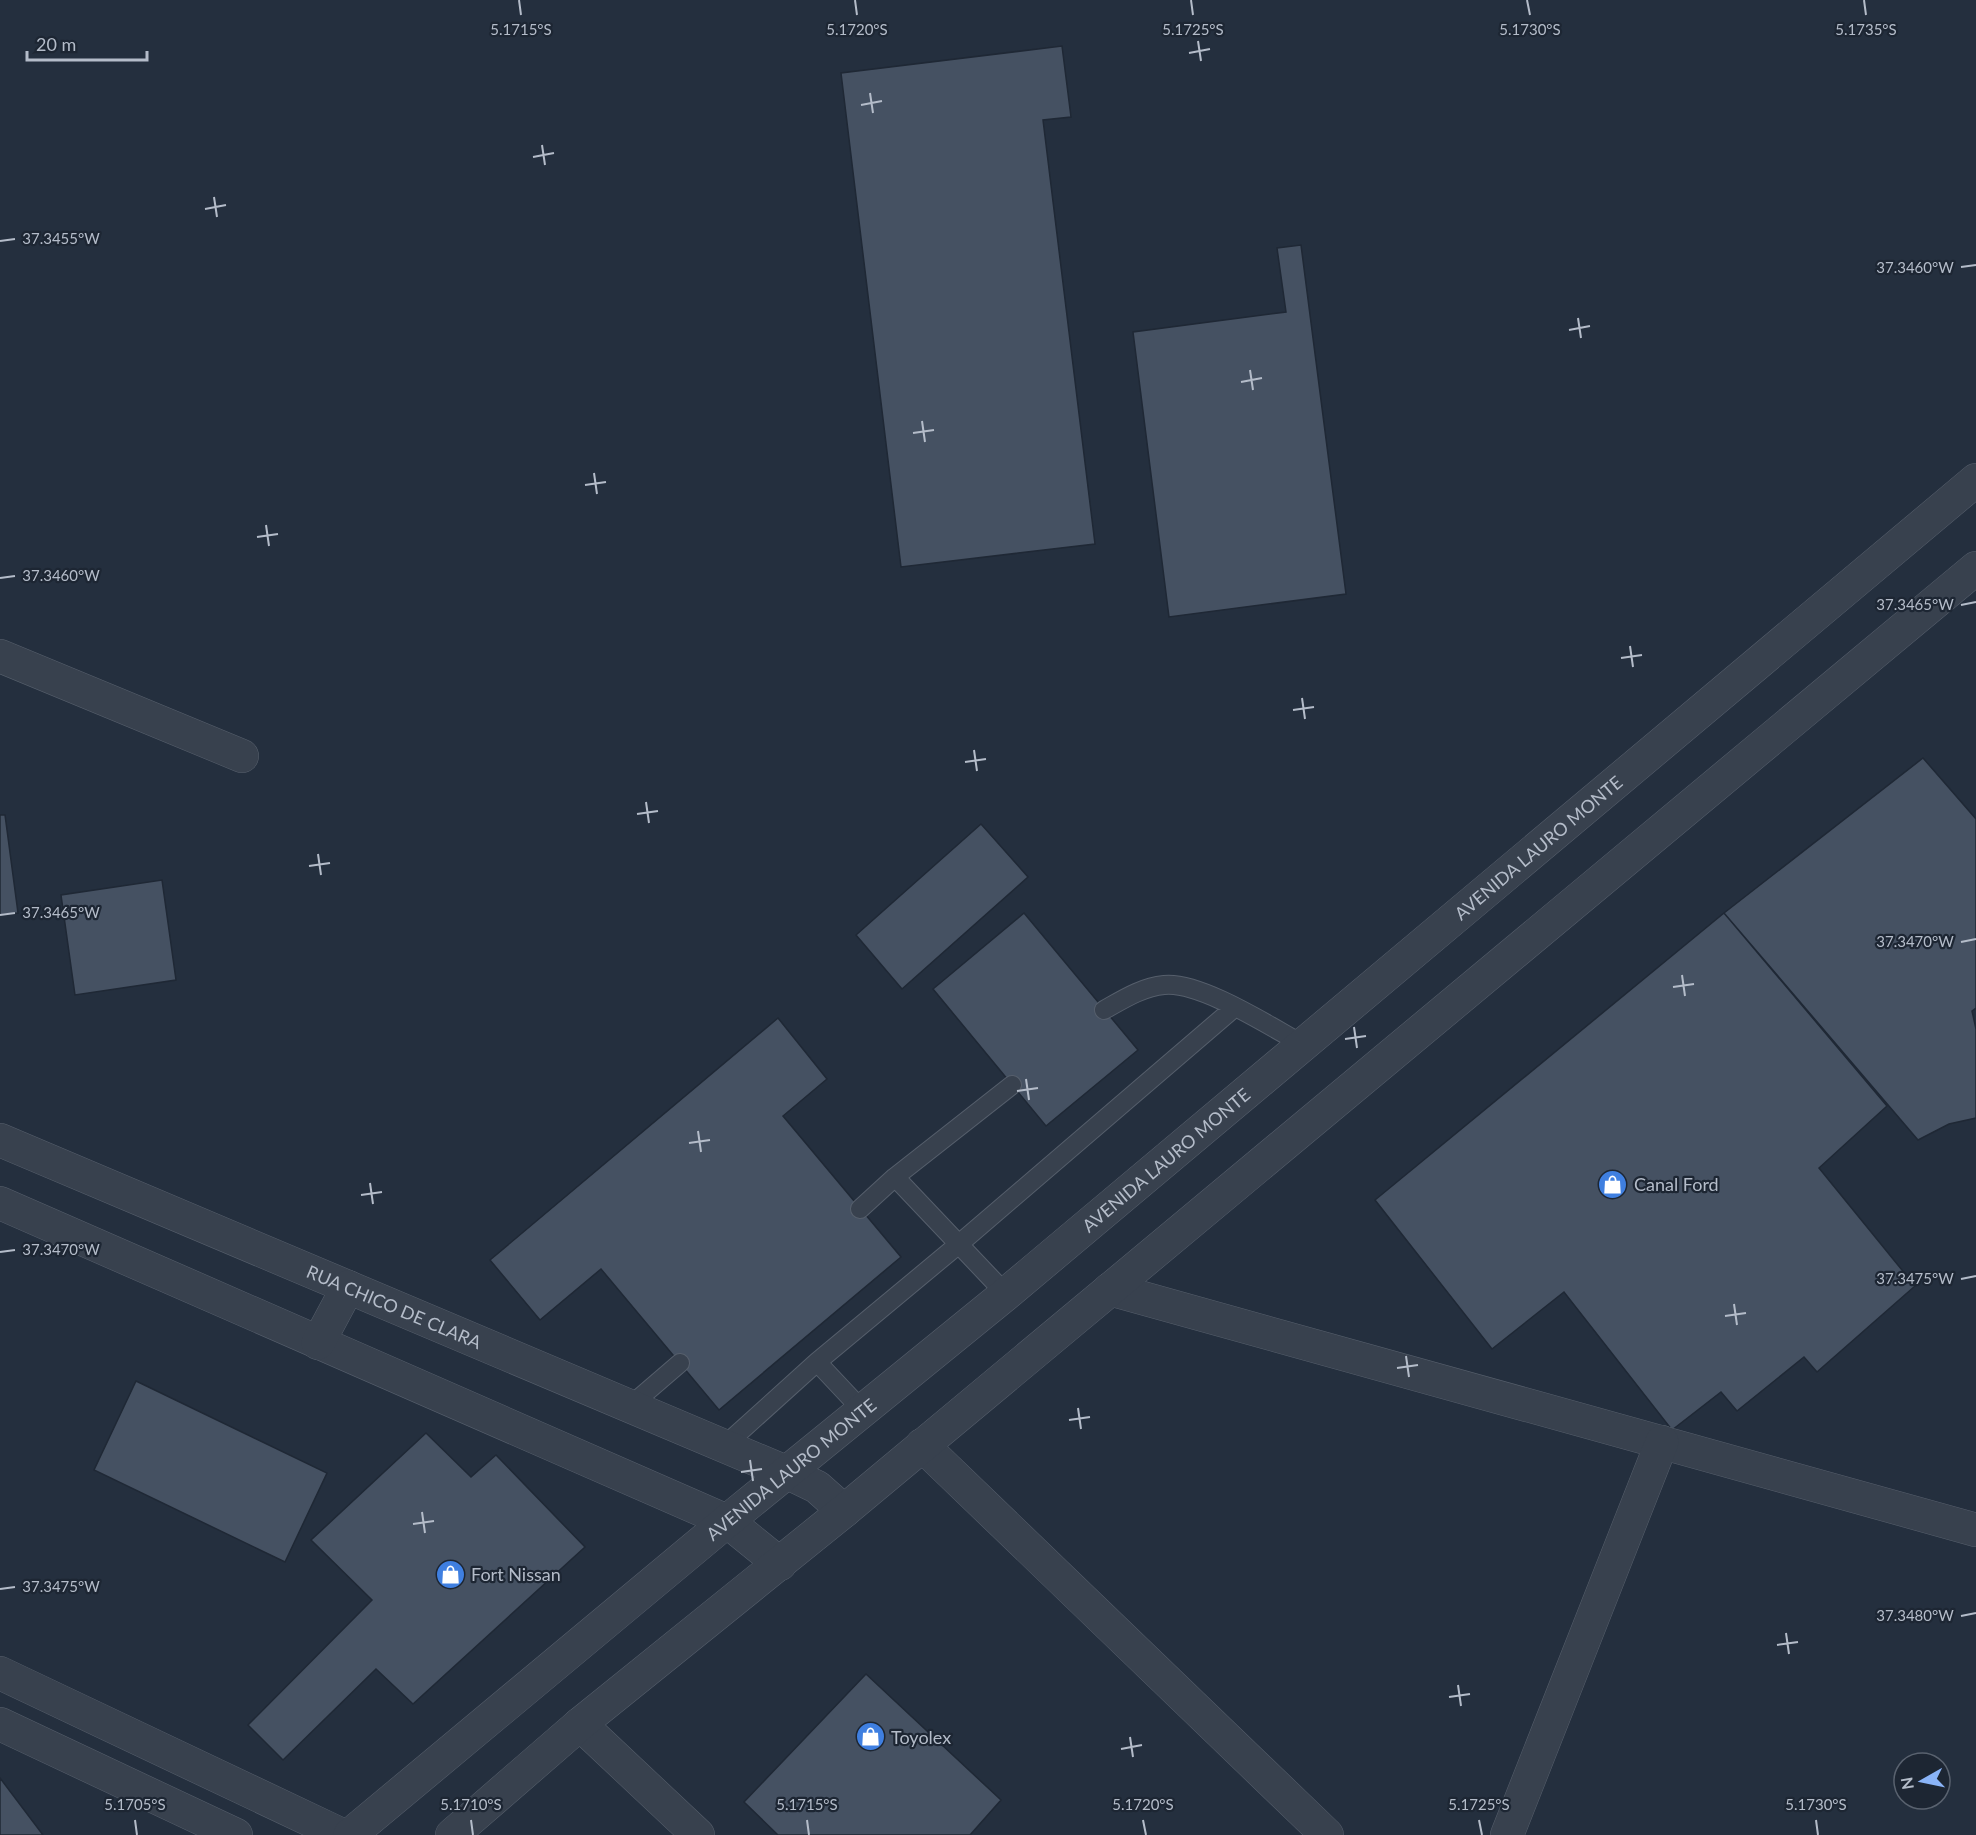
<svg xmlns="http://www.w3.org/2000/svg" width="1976" height="1835" viewBox="0 0 1976 1835" font-family="Lato,sans-serif">
<style>
.building{fill:#455162;stroke:#1f2835;stroke-width:1.5}
.lines{fill:none;stroke-linecap:round;stroke-linejoin:round}
.service-casing{stroke:#565f6c;stroke-width:20}
.minor-casing{stroke:#565f6c;stroke-width:34}
.tertiary-casing{stroke:#565f6c;stroke-width:34}
.service{stroke:#38414e;stroke-width:18}
.minor{stroke:#38414e;stroke-width:33}
.tertiary{stroke:#38414e;stroke-width:33}
.ticks{fill:none;stroke:#b4bcc9;stroke-width:2}
.labels{text-anchor:middle;dominant-baseline:central;stroke-width:4.5;stroke-linejoin:round;paint-order:stroke}
.street-label{font-size:18px;fill:#b4bcc9;stroke:#1d2633}
.poi-label{font-size:18px;fill:#b4bcc9;stroke:#1d2633;text-anchor:start}
.ticks-label{font-size:15px;text-anchor:middle;fill:#b4bcc9;stroke:#1d2633;stroke-width:4.5;stroke-linejoin:round;paint-order:stroke}
</style>
<rect width="100%" height="100%" fill="#242f3e"/>
<path class="building" d="M1062,46l9,71 -28,3 52,424 -194,23 -60,-494z
M1301,245l45,349 -177,23 -36,-285 153,-20 -9,-64z
M1923,758l53,61v189l-4,3 4,18v89l-27,6 -31,16 -194,-227z
M0,815h5l13,98 -18,2z
M981,824l47,53 -126,112 -46,-54z
M162,880l14,100 -101,15 -14,-100z
M1024,913l114,137 -92,76 -113,-137z
M1724,913l163,193 -68,62 96,118 -98,86 -13,-15 -67,54 -16,-19 -49,38 -108,-138 -72,57 -117,-149z
M778,1018l49,61 -44,37 118,141 -182,153 -118,-141 -61,51 -50,-60z
M136,1381l191,92 -42,89 -191,-92z
M426,1433l45,44 25,-22 89,92 -172,157 -37,-35 -93,91 -35,-35 124,-125 -61,-60z
M866,1674l135,126 -31,35h-192l-34,-33z
M0,1778l43,57h-43z"/>
<g class="lines">
<defs>
<path id="service" d="M1104,1010c18,-10 38,-23 60,-25 36,-4 107,42 140,60
M895,1177l111,117
M860,1209l35,-32 117,-92
M817,1362l46,49
M630,1406l50,-43
M724,1446l93,-84 142,-118 275,-236"/>
<g id="minor">
<path d="M0,656l242,100"/>
<path id="s1" d="M0,1140l788,333 29,14 27,24"/>
<path d="M0,1203l727,318 53,43"/>
<path d="M1110,1289l866,241"/>
<path d="M318,1343l30,-56"/>
<path d="M922,1445l405,390"/>
<path d="M0,1673l342,162"/>
<path d="M0,1724l236,111"/>
<path d="M580,1724l118,111"/>
<path d="M1507,1835l155,-393"/>
</g>
<g id="tertiary">
<path id="s2" d="M350,1835l377,-314 279,-227 970,-814"/>
<path d="M452,1835l128,-111 264,-213 1132,-943"/>
</g>
</defs>
<use href="#service" class="service-casing"/>
<use href="#minor" class="minor-casing"/>
<use href="#tertiary" class="tertiary-casing"/>
<use href="#service" class="service"/>
<use href="#minor" class="minor"/>
<use href="#tertiary" class="tertiary"/>
</g>
<path class="ticks" d="M519,0l2,15M855,0l2,15M1191,0l2,15M1527,0l3,15M1864,0l2,15M1198,41l3,20M1189,53l21,-4M870,93l3,20M861,105l21,-4M542,145l3,20M533,157l21,-4M214,197l3,20M205,209l21,-4M0,241l15,-2M1961,267l15,-2M1578,318l3,20M1569,330l21,-4M1250,370l3,20M1241,382l21,-4M922,421l3,21M913,433l21,-3M594,473l3,21M585,485l21,-3M266,525l3,21M257,537l21,-3M0,578l15,-2M1961,605l15,-3M1630,646l3,21M1621,658l21,-3M1302,698l3,21M1293,710l21,-3M974,750l3,21M965,762l21,-3M646,802l3,21M637,814l21,-3M318,854l3,21M309,866l21,-3M0,915l15,-2M1961,942l15,-3M1682,975l3,21M1673,987l21,-3M1354,1027l3,21M1345,1039l21,-3M1026,1079l3,21M1017,1091l21,-3M698,1131l3,21M689,1143l21,-3M370,1183l3,21M361,1195l21,-3M0,1252l15,-2M1961,1279l15,-3M1734,1304l3,21M1725,1316l21,-3M1406,1356l3,21M1397,1368l21,-3M1078,1408l3,21M1069,1420l21,-3M750,1460l3,21M741,1472l21,-3M422,1512l3,21M413,1524l21,-3M0,1589l15,-2M1961,1616l15,-3M1786,1633l3,21M1777,1645l21,-3M1458,1685l3,21M1449,1697l21,-3M1130,1737l3,20M1121,1749l21,-4M135,1820l2,15M471,1820l2,15M807,1820l2,15M1143,1820l3,15M1479,1820l3,15M1816,1820l2,15"/>
<defs>
<symbol id="shop-disc" viewBox="-11 -11 22 22"><circle r="9.5" fill="#3f7fe0" stroke="#1d2633"/><path d="M-5-2.5h2.3a2.7 3.5 0 0 1 5.4 0H5L5.5 6h-11ZM-1.5-2.5h3a1.5 2.3 0 0 0-3 0Z" fill="#fff"/></symbol>
</defs>
<g fill-rule="evenodd">
<use href="#shop-disc" x="1596" y="1168" width="33" height="33"/>
<use href="#shop-disc" x="434" y="1558" width="33" height="33"/>
<use href="#shop-disc" x="854" y="1720" width="33" height="33"/>
</g>
<g class="labels">
<g class="street-label">
<text stroke="none"><textPath href="#s2" startOffset="1545">AVENIDA LAURO MONTE</textPath></text>
<text stroke="none"><textPath href="#s2" startOffset="1059">AVENIDA LAURO MONTE</textPath></text>
<text stroke="none"><textPath href="#s1" startOffset="428">RUA CHICO DE CLARA</textPath></text>
<text stroke="none"><textPath href="#s2" startOffset="573">AVENIDA LAURO MONTE</textPath></text>
</g>
<g class="poi-label">
<text x="1634" y="1184">Canal Ford</text>
<text x="471" y="1574">Fort Nissan</text>
<text x="891" y="1737">Toyolex</text>
</g>
</g>
<g class="ticks-label">
<text x="521" y="35">5.1715°S</text>
<text x="857" y="35">5.1720°S</text>
<text x="1193" y="35">5.1725°S</text>
<text x="1530" y="35">5.1730°S</text>
<text x="1866" y="35">5.1735°S</text>
<text x="61" y="244">37.3455°W</text>
<text x="1915" y="273">37.3460°W</text>
<text x="61" y="581">37.3460°W</text>
<text x="1915" y="610">37.3465°W</text>
<text x="61" y="918">37.3465°W</text>
<text x="1915" y="947">37.3470°W</text>
<text x="61" y="1255">37.3470°W</text>
<text x="1915" y="1284">37.3475°W</text>
<text x="61" y="1592">37.3475°W</text>
<text x="1915" y="1621">37.3480°W</text>
<text x="135" y="1810">5.1705°S</text>
<text x="471" y="1810">5.1710°S</text>
<text x="807" y="1810">5.1715°S</text>
<text x="1143" y="1810">5.1720°S</text>
<text x="1479" y="1810">5.1725°S</text>
<text x="1816" y="1810">5.1730°S</text>
</g>
<g transform="translate(1922 1781) rotate(261)"><circle r="28" fill="#1d2633" stroke="#59626f" stroke-width="1.5"/>
<path d="M0-4.5L10 22L0 15L-10 22Z" fill="#8ab4f8"/>
<text y="-9" font-size="16" font-weight="bold" text-anchor="middle" fill="#b4bcc9">N</text>
</g>
<path d="M27 51v9h120v-9" fill="none" stroke="#b4bcc9" stroke-width="3"/>
<text x="36" y="51" font-size="18" fill="#b4bcc9" stroke="#1d2633" stroke-width="4.5" paint-order="stroke">20 m</text>
</svg>
